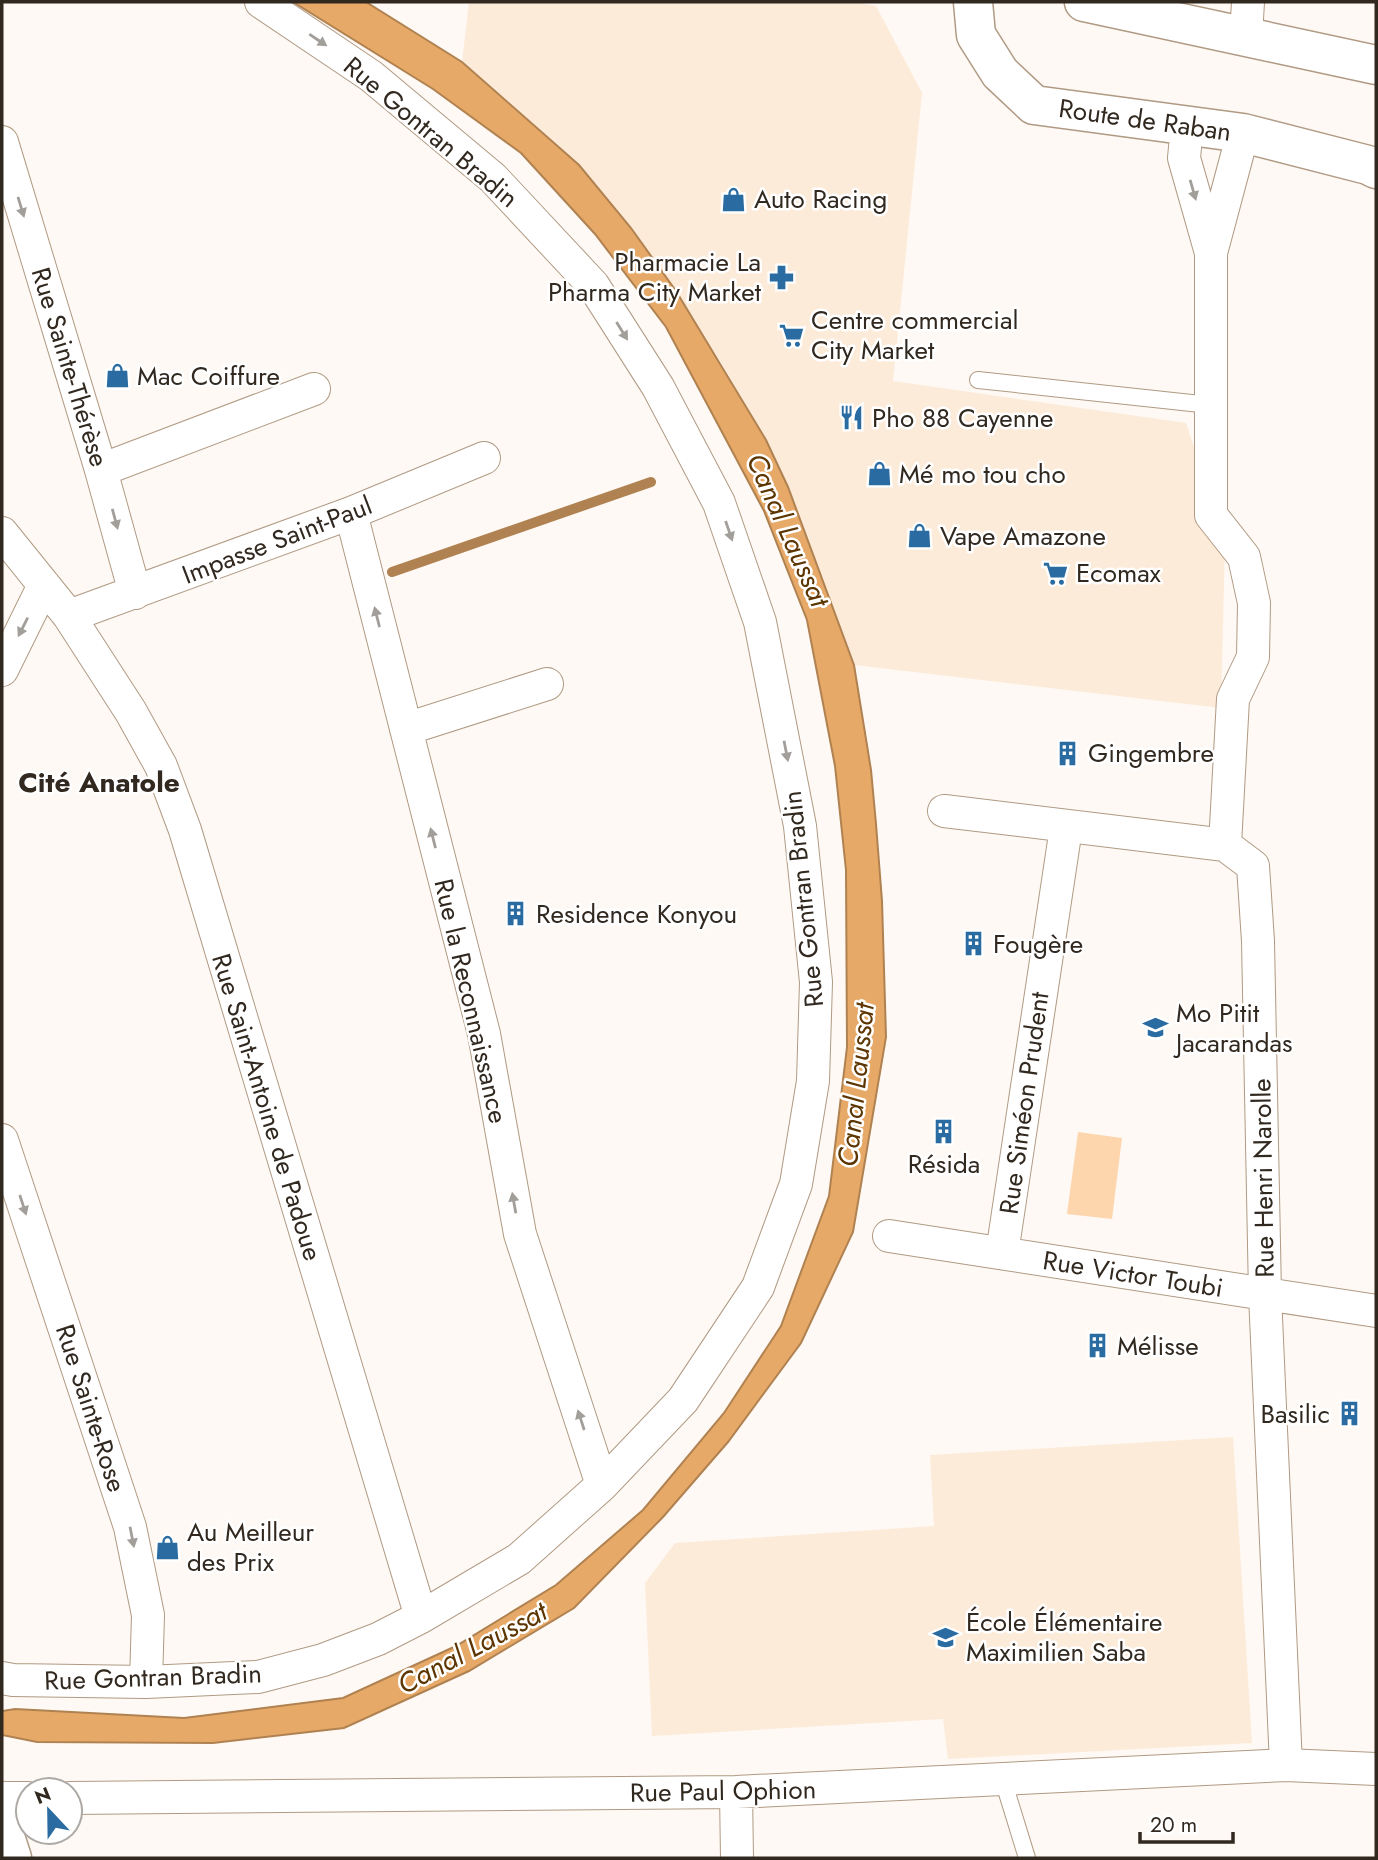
<svg xmlns="http://www.w3.org/2000/svg" width="1378" height="1860" viewBox="0 0 1378 1860" font-family="Jost,sans-serif">
<style>
.built{fill:#fdebd9}
.green{fill:#fdd6ae}
.water{fill:#e6a967;stroke:#b08251;stroke-width:2}
.lines{fill:none;stroke-linecap:round;stroke-linejoin:round}
.stream{stroke:#b08251;stroke-width:10}
.service-casing{stroke:#b09a84;stroke-width:18}
.minor-casing{stroke:#b09a84;stroke-width:34}
.tertiary-casing{stroke:#b09a84;stroke-width:41}
.secondary-casing{stroke:#b09a84;stroke-width:41}
.service{stroke:#fff;stroke-width:16}
.minor{stroke:#fff;stroke-width:32}
.tertiary{stroke:#fff;stroke-width:38}
.secondary{stroke:#fff;stroke-width:38}
.oneway{fill:#a29e9a}
.labels{text-anchor:middle;dominant-baseline:central;stroke-width:5;stroke-linejoin:round;paint-order:stroke}
.street-label{font-size:26px;fill:#31281f;stroke:#fff}
.poi-label{font-size:26px;fill:#31281f;stroke:#fff;text-anchor:start}
.water-label{font-size:28px;font-style:italic;fill:#5c3500;stroke:#fff}
.neighbourhood-label{font-size:28px;font-weight:bold;fill:#31281f;stroke:#fff}
</style>
<rect width="100%" height="100%" fill="#fef9f4"/>
<path class="built" d="M469,2h385l22,4 46,87 -29,288 293,42 39,119 -4,166 -367,-43 -66,-178 -22,-47 -47,-81 -140,-194 -117,-103z
M1233,1437l19,306 -304,16 -5,-40 -291,17 -7,-153 30,-40 259,-17 -4,-71z"/>
<path class="green" d="M1078,1132l44,6 -10,81 -45,-5z"/>
<path class="water" d="M293,2h73l96,60 117,103 52,63 45,63 90,149 22,47 66,178 17,105 5,54 6,77 4,136 -33,195 -52,111 -73,99 -65,75 -89,91 -105,63 -125,57 -131,15 -176,-1 -35,-7v-24l13,-2 169,9 159,-20 113,-52 100,-61 87,-75 81,-97 57,-87 48,-130 18,-149 -1,-177 -11,-104 -28,-146 -43,-109 -98,-184 -71,-93 -74,-81 -88,-64z"/>
<g class="lines">
<path class="stream" d="M392,572l259,-90"/>
<defs>
<path id="service" d="M978,380l232,25
M1003,1780l24,78"/>
<path id="minor" d="M1246,36l2,-34
M1187,126l-3,32 27,95
M2,142l99,328 34,123
M101,470l213,-81
M351,513l133,521 36,200 82,251
M2,533l67,83 62,96 30,54 24,64 236,787
M69,616l282,-103 133,-55
M2,670l42,-85
M406,729l141,-45
M944,811l281,34 28,21 5,75 7,354 21,470
M1225,845l8,-146 20,-42 1,-54 -10,-46 -33,-42v-262l32,-120
M2,1140l128,387 18,88 -2,67
M889,1236l487,75
M1002,1253l64,-425
M2,1678l11,2 133,2 112,-5 65,-17 55,-21 43,-22 98,-58 83,-74 81,-85 75,-113 38,-103 17,-103 3,-99 -16,-156 -40,-204 -41,-119 -61,-116 -65,-102 -100,-107 -122,-102 -110,-74
M736,1792l1,66
M2,1798h26
M70,1798l666,-6 550,-27 90,4"/>
<path id="tertiary" d="M973,2l3,33 24,38 34,32 209,28 125,32 8,4
M2,1827l10,31"/>
<path id="secondary" d="M1084,2l292,63"/>
</defs>
<use href="#service" class="service-casing"/>
<use href="#minor" class="minor-casing"/>
<use href="#tertiary" class="tertiary-casing"/>
<use href="#secondary" class="secondary-casing"/>
<use href="#service" class="service"/>
<use href="#minor" class="minor"/>
<use href="#tertiary" class="tertiary"/>
<use href="#secondary" class="secondary"/>
</g>
<defs><path id="oneway-solid" d="M-6-.8H1V-3.2L6.5 0L1 3.2V.8H-6Z" transform="scale(1.75)"/></defs>
<g class="oneway">
<use href="#oneway-solid" transform="translate(318 40) rotate(34)"/>
<use href="#oneway-solid" transform="translate(1193 190) rotate(74)"/>
<use href="#oneway-solid" transform="translate(21 207) rotate(73)"/>
<use href="#oneway-solid" transform="translate(622 331) rotate(58)"/>
<use href="#oneway-solid" transform="translate(115 519) rotate(75)"/>
<use href="#oneway-solid" transform="translate(729 531) rotate(71)"/>
<use href="#oneway-solid" transform="translate(377 617) rotate(-104)"/>
<use href="#oneway-solid" transform="translate(23 627) rotate(117)"/>
<use href="#oneway-solid" transform="translate(786 751) rotate(79)"/>
<use href="#oneway-solid" transform="translate(433 838) rotate(-104)"/>
<use href="#oneway-solid" transform="translate(514 1203) rotate(-100)"/>
<use href="#oneway-solid" transform="translate(23 1205) rotate(72)"/>
<use href="#oneway-solid" transform="translate(581 1420) rotate(-108)"/>
<use href="#oneway-solid" transform="translate(132 1537) rotate(79)"/>
</g>
<defs>
<symbol id="shop-bare" viewBox="-9 -9 18 18"><path d="M-5-2.5h2.3a2.7 3.5 0 0 1 5.4 0H5L5.5 6h-11ZM-1.5-2.5h3a1.5 2.3 0 0 0-3 0Z" fill="#2a6ba1" stroke="#fff" stroke-width="2.5" paint-order="stroke"/></symbol>
<symbol id="pharmacy-bare" viewBox="-9 -9 18 18"><path d="M-2-6h4v4h4v4h-4v4h-4v-4h-4v-4h4Z" fill="#2a6ba1" stroke="#fff" stroke-width="2.5" paint-order="stroke"/></symbol>
<symbol id="supermarket-bare" viewBox="-9 -9 18 18"><path d="M-6-5.5h2.5l.6 2H6L4.5 2H-2.5L-4.4-4H-6ZM-1.5 3.2a1.3 1.3 0 1 0 .1 0ZM3 3.2a1.3 1.3 0 1 0 .1 0Z" fill="#2a6ba1" stroke="#fff" stroke-width="2.5" paint-order="stroke"/></symbol>
<symbol id="restaurant-bare" viewBox="-9 -9 18 18"><path d="M-5-6h1v4h1v-4h1v4h1v-4h1v5L-1.5 .5V6h-2V.5L-5-1ZM5-6V6H3V1.5H1.5Q1.5-4 5-6Z" fill="#2a6ba1" stroke="#fff" stroke-width="2.5" paint-order="stroke"/></symbol>
<symbol id="building-bare" viewBox="-9 -9 18 18"><path d="M-4-6H4V6H1V3H-1V6H-4ZM-2.5-4.3h1.7v1.8h-1.7ZM.8-4.3h1.7v1.8H.8ZM-2.5-1h1.7V.8h-1.7ZM.8-1h1.7V.8H.8Z" fill="#2a6ba1" stroke="#fff" stroke-width="2.5" paint-order="stroke"/></symbol>
<symbol id="school-bare" viewBox="-9 -9 18 18"><path d="M0-5L7-2L0 1L-7-2ZM-4 1L0 2.5L4 1V4Q0 6-4 4Z" fill="#2a6ba1" stroke="#fff" stroke-width="2.5" paint-order="stroke"/></symbol>
</defs>
<g fill-rule="evenodd">
<use href="#shop-bare" x="716" y="182" width="35" height="35"/>
<use href="#pharmacy-bare" x="764" y="260" width="35" height="35"/>
<use href="#supermarket-bare" x="774" y="318" width="35" height="35"/>
<use href="#shop-bare" x="100" y="358" width="35" height="35"/>
<use href="#restaurant-bare" x="834" y="400" width="35" height="35"/>
<use href="#shop-bare" x="862" y="456" width="35" height="35"/>
<use href="#shop-bare" x="902" y="518" width="35" height="35"/>
<use href="#supermarket-bare" x="1038" y="556" width="35" height="35"/>
<use href="#building-bare" x="1050" y="736" width="35" height="35"/>
<use href="#building-bare" x="498" y="896" width="35" height="35"/>
<use href="#building-bare" x="956" y="926" width="35" height="35"/>
<use href="#school-bare" x="1138" y="1010" width="35" height="35"/>
<use href="#building-bare" x="926" y="1114" width="35" height="35"/>
<use href="#building-bare" x="1080" y="1328" width="35" height="35"/>
<use href="#building-bare" x="1332" y="1396" width="35" height="35"/>
<use href="#shop-bare" x="150" y="1530" width="35" height="35"/>
<use href="#school-bare" x="928" y="1620" width="35" height="35"/>
</g>
<g class="labels">
<g class="street-label">
<text transform="translate(1145 120) rotate(8)">Route de Raban</text>
<text transform="translate(431 132) rotate(40)">Rue Gontran Bradin</text>
<text transform="translate(70 367) rotate(73)">Rue Sainte-Thérèse</text>
<text transform="translate(277 540) rotate(-21)">Impasse Saint-Paul</text>
<text transform="translate(803 899) rotate(-96)">Rue Gontran Bradin</text>
<text transform="translate(471 1001) rotate(77)">Rue la Reconnaissance</text>
<text transform="translate(1024 1103) rotate(-82)">Rue Siméon Prudent</text>
<text transform="translate(267 1107) rotate(73)">Rue Saint-Antoine de Padoue</text>
<text transform="translate(1263 1178) rotate(-91)">Rue Henri Narolle</text>
<text transform="translate(1133 1274) rotate(9)">Rue Victor Toubi</text>
<text transform="translate(91 1408) rotate(72)">Rue Sainte-Rose</text>
<text transform="translate(153 1677) rotate(-2)">Rue Gontran Bradin</text>
<text transform="translate(723 1791) rotate(-1)">Rue Paul Ophion</text>
</g>
<g class="poi-label">
<text x="754" y="199">Auto Racing</text>
<text x="761" y="262" text-anchor="end">Pharmacie La<tspan x="761" dy="30">Pharma City Market</tspan></text>
<text x="811" y="320">Centre commercial<tspan x="811" dy="30">City Market</tspan></text>
<text x="137" y="376">Mac Coiffure</text>
<text x="872" y="418">Pho 88 Cayenne</text>
<text x="899" y="474">Mé mo tou cho</text>
<text x="940" y="536">Vape Amazone</text>
<text x="1076" y="573">Ecomax</text>
<text x="1088" y="753">Gingembre</text>
<text x="536" y="914">Residence Konyou</text>
<text x="993" y="944">Fougère</text>
<text x="1176" y="1013">Mo Pitit<tspan x="1176" dy="30">Jacarandas</tspan></text>
<text x="944" y="1164" text-anchor="middle">Résida</text>
<text x="1117" y="1346">Mélisse</text>
<text x="1330" y="1414" text-anchor="end">Basilic</text>
<text x="187" y="1532">Au Meilleur<tspan x="187" dy="30">des Prix</tspan></text>
<text x="966" y="1622">École Élémentaire<tspan x="966" dy="30">Maximilien Saba</tspan></text>
</g>
<g class="water-label">
<text transform="translate(788 530) rotate(66)">Canal Laussat</text>
<text transform="translate(856 1085) rotate(-84)">Canal Laussat</text>
<text transform="translate(472 1648) rotate(-28)">Canal Laussat</text>
</g>
<g class="neighbourhood-label">
<text x="99" y="782">Cité Anatole</text>
</g>
</g>
<rect width="1378" height="1860" fill="none" stroke="#31281f" stroke-width="7"/>
<g transform="translate(49 1811) rotate(338)"><circle r="33" fill="#ffffff" stroke="#ada9a5" stroke-width="2"/>
<path d="M0-5L12 26L0 18L-12 26Z" fill="#2a6ba1"/>
<text y="-10" font-size="19" font-weight="bold" text-anchor="middle" fill="#31281f">N</text>
</g>
<path d="M1140 1832v10h93v-10" fill="none" stroke="#31281f" stroke-width="3.5"/>
<text x="1150" y="1832" font-size="21" fill="#31281f" stroke="#ffffff" stroke-width="5" paint-order="stroke">20 m</text>
</svg>
